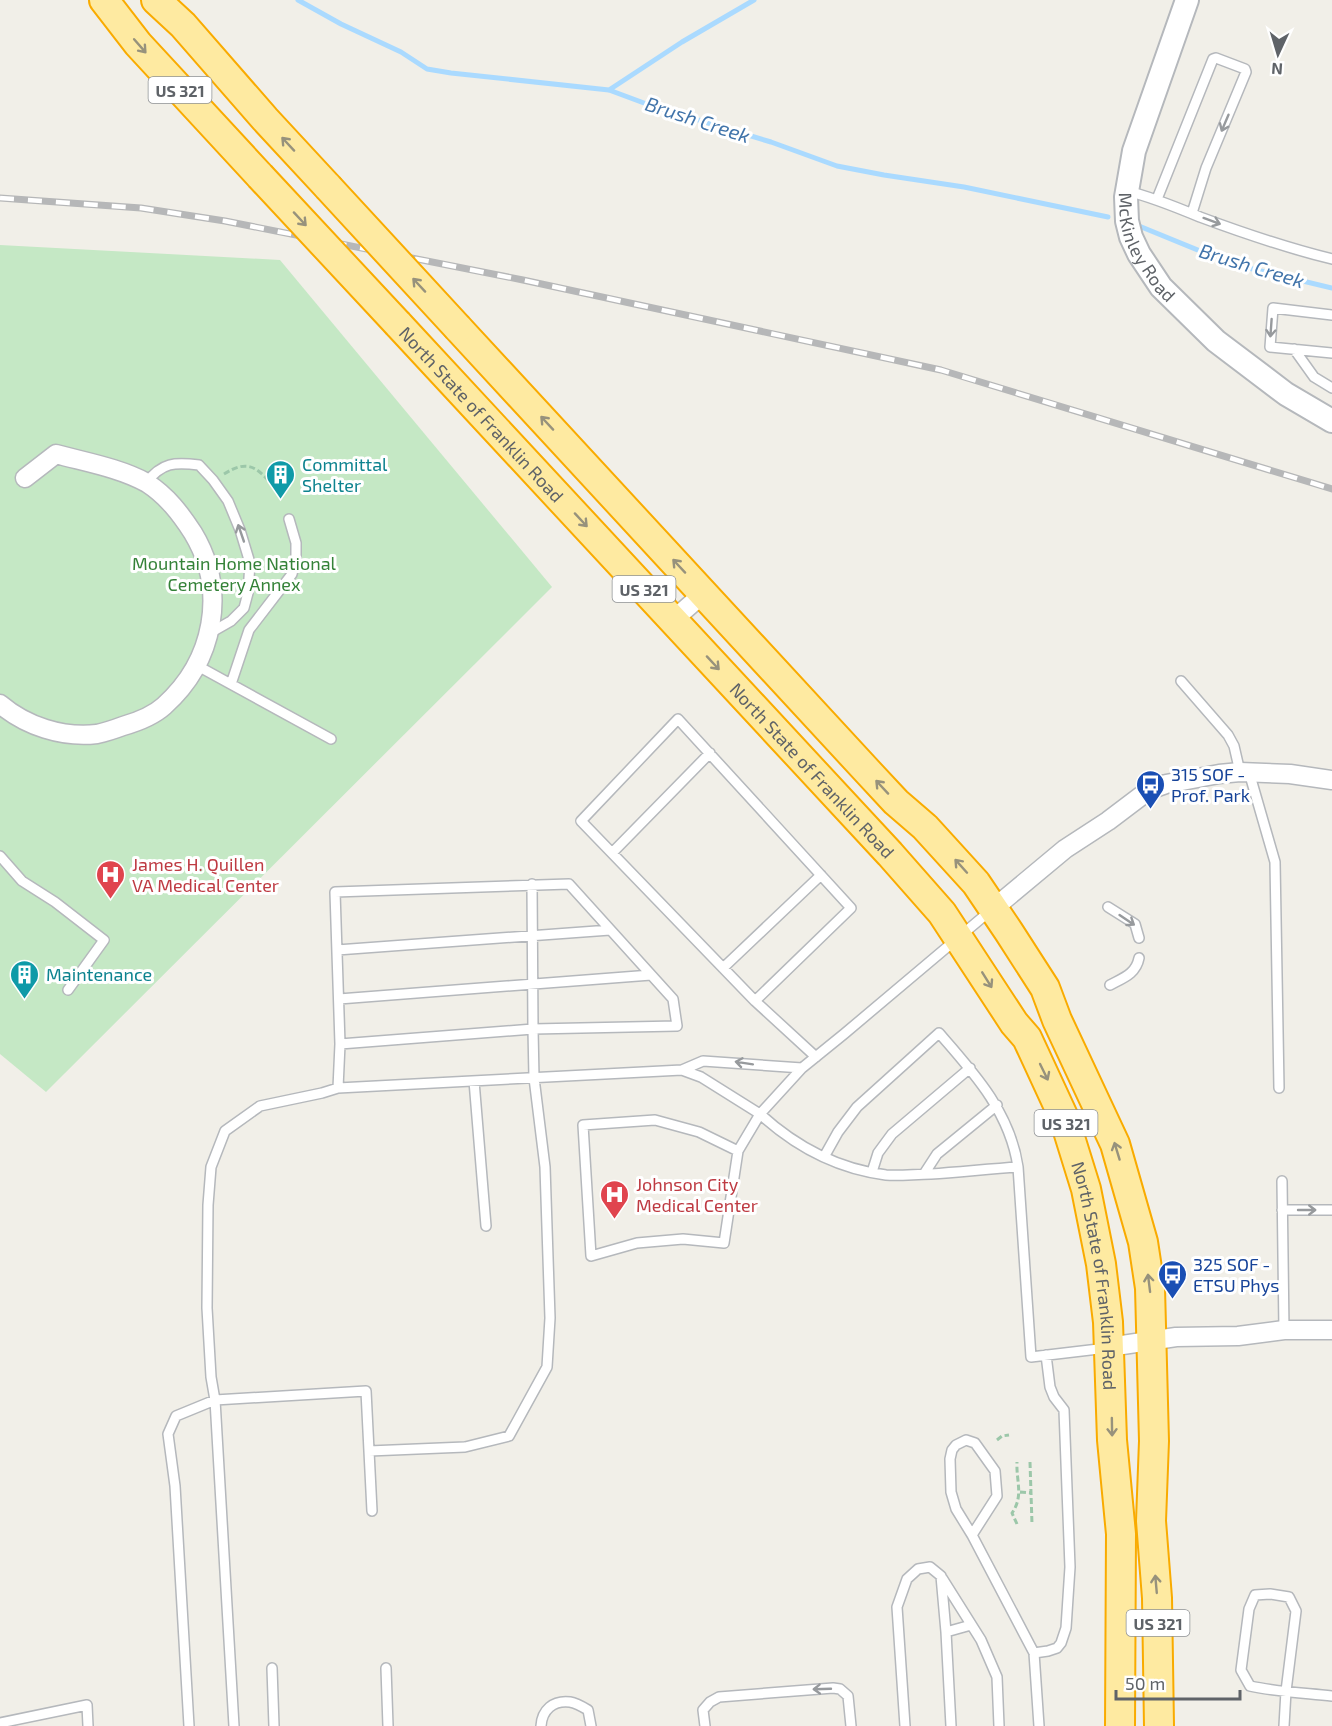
<svg xmlns="http://www.w3.org/2000/svg" width="1332" height="1726" viewBox="0 0 1332 1726" font-family="'Exo 2',sans-serif">
<style>
.green{fill:#c5e8c5}
.lines{fill:none;stroke-linecap:round;stroke-linejoin:round}
.stream{stroke:#aadaff;stroke-width:5}
.service-casing{stroke:#b5b8bc;stroke-width:12}
.minor-casing{stroke:#b5b8bc;stroke-width:21}
.tertiary-casing{stroke:#b5b8bc;stroke-width:26}
.trunk-casing{stroke:#f9ab00;stroke-width:32}
.path{stroke:#9cc7a9;stroke-width:3;stroke-dasharray:6 3;stroke-linecap:butt}
.service{stroke:#fff;stroke-width:9}
.minor{stroke:#fff;stroke-width:18}
.tertiary{stroke:#fff;stroke-width:22}
.trunk{stroke:#feeaa1;stroke-width:28}
.rail-casing{stroke:#b6b7b8;stroke-width:7}
.rail{stroke:#fff;stroke-width:4.5;stroke-dasharray:14;stroke-linecap:butt}
.trunk-bridge-casing{stroke:#f9ab00;stroke-width:32;stroke-linecap:butt}
.trunk-bridge{stroke:#feeaa1;stroke-width:28}
.oneway{stroke:#97927c}
.oneway2{stroke:#979a9d}
.labels{text-anchor:middle;dominant-baseline:central;stroke-width:6;stroke-linejoin:round;paint-order:stroke}
.shield{fill:#fff;stroke:#8f9295;stroke-width:1.5}
.shield-label{font-size:16px;font-weight:bold;fill:#5f6368}
.street-label{font-size:18px;fill:#5f6368;stroke:#fff}
.culture-label{font-size:18px;fill:#0d838f;stroke:#fff;text-anchor:start}
.park-label{font-size:18px;fill:#348238;stroke:#fff}
.transit-label{font-size:18px;fill:#164399;stroke:#fff;text-anchor:start}
.health-label{font-size:18px;fill:#be3a42;stroke:#fff;text-anchor:start}
.water-label{font-size:20px;font-style:italic;fill:#4174aa;stroke:#fff}
</style>
<rect width="100%" height="100%" fill="#f1efe8"/>
<path class="green" d="M0,245l280,15 272,327 -506,505 -46,-38z"/>
<g class="lines">
<path class="stream" d="M298,0l43,24 60,28 26,17 24,4 158,17 43,16 119,36 66,24 47,9 80,12 144,30
M609,90l73,-48 72,-42
M1139,226l93,38 100,24"/>
<defs>
<path id="service" d="M1127,191c25,6 49,16 73,26 43,16 87,31 132,42
M1157,199l56,-140 3,-1 29,11 1,3 -40,96 -14,45
M1332,315l-59,-7 -3,39 62,6
M1294,349l20,28 18,11
M146,483c16,-21 29,-21 53,-18l14,15 15,21 12,29 10,33 -2,30 -4,15 -13,13 -21,12
M196,665l135,74
M1181,681l47,54 6,11 6,26
M231,684l18,-54 43,-56 4,-16v-15l-7,-24
M1249,772l26,90 4,226
M612,853l98,-100
M0,856l22,25 33,21 49,38 -36,50
M1108,907l27,17 4,14
M337,950l273,-20
M723,968l98,-93
M1110,985c13,-7 26,-11 29,-27
M339,999l312,-24
M755,1001l96,-93 -173,-189 -97,102 174,180 61,56
M682,1070l21,-9 99,7
M474,1081l12,145
M338,1088l344,-18 19,7 59,37 42,-46 42,-34 146,-123
M738,1151l-39,-19 -44,-12 -72,5 8,131 46,-13 46,-4 41,4 14,-92 22,-37c35,32 78,55 126,61 15,1 30,-1 45,-1 29,-2 58,-5 87,-7 -8,-55 -44,-94 -79,-134l-82,74 -19,25 -14,25
M1018,1167l13,190 76,-9
M872,1172l6,-19 14,-19 78,-66
M924,1174l13,-20 60,-49
M1282,1181l2,149
M1282,1210h50
M369,1451l96,-4 44,-11 38,-69 3,-49 -5,-151 -11,-89 -1,-49 -193,15 -5,-152 234,-8 104,115 4,27 -144,3 -1,-145
M972,1535l25,-39 -2,-25 -20,-28 -9,-3 -10,5 -4,5 -2,9 1,33 5,17 16,26 62,118 5,73
M942,1578l39,62 16,37 2,49
M946,1632l5,94
M1034,1653l14,-2 9,-3 4,-5 5,-15 4,-61 -6,-157 -10,-13 -4,-10 -4,-32
M272,1668l2,58
M386,1668l2,58
M0,1723l87,-18 1,21
M189,1726l-14,-240 -7,-52 8,-18 39,-16 151,-9 6,120
M234,1726l-19,-326 -4,-23 -4,-69 1,-103 3,-38 14,-36 35,-25 62,-13 16,-5 2,-44
M541,1726c1,-16 12,-26 29,-24 6,1 13,5 18,8l3,16
M705,1726l-2,-16 7,-8 9,-5 114,-9 7,1 8,7 3,30
M905,1726l-8,-119 10,-28 11,-10 12,-2 11,9 5,56 25,-7
M1284,1726l2,-35 10,-80 -7,-14 -19,-3 -15,1 -6,14 -8,61 9,16c27,6 54,7 82,10"/>
<path id="minor" d="M673,620l31,-27
M0,704c26,22 62,34 97,30 9,-2 18,-5 26,-8 14,-4 31,-11 41,-20 50,-45 64,-115 29,-173 -13,-20 -26,-37 -46,-50 -27,-15 -62,-21 -91,-29l-31,24
M993,909l72,-60 43,-28 41,-31 17,-6 53,-10 21,-2 50,2 42,6
M1109,1347l67,-10 62,-1 46,-6h48"/>
<g id="tertiary">
<path id="s1" d="M1187,0l-53,151 -8,46 1,24 4,16 8,17 22,33 55,54 70,53 46,27"/>
</g>
<g id="trunk">
<path d="M104,0l34,44 122,132"/>
<path d="M156,0l27,25 82,94 63,68"/>
<path id="s2" d="M398,324l492,530 52,59 72,110 13,15 37,80 22,71 15,75 7,58 4,118 9,94 -1,192"/>
<path d="M458,328l411,445 27,29 29,25 51,56 33,49 36,56 12,32 58,124 28,98 7,46 4,153 -3,80 6,77 2,128"/>
</g>
</defs>
<use href="#service" class="service-casing"/>
<use href="#minor" class="minor-casing"/>
<use href="#tertiary" class="tertiary-casing"/>
<use href="#trunk" class="trunk-casing"/>
<path class="path" d="M224,474c24,-15 32,-7 49,11
M997,1440l5,-4 7,-1
M1030,1462l2,62
M1020,1492l11,1
M1017,1524l-5,-11c12,-17 4,-32 5,-51"/>
<use href="#service" class="service"/>
<use href="#minor" class="minor"/>
<use href="#tertiary" class="tertiary"/>
<use href="#trunk" class="trunk"/>
<defs>
<path id="rail" d="M0,198l141,10 84,13 298,59 418,90 391,119"/>
</defs>
<use href="#rail" class="rail-casing"/>
<use href="#rail" class="rail"/>
<defs>
<path id="trunk-bridge" d="M260,176l138,148
M328,187l130,141"/>
</defs>
<use href="#trunk-bridge" class="trunk-bridge-casing"/>
<use href="#trunk-bridge" class="trunk-bridge"/>
</g>
<defs><path id="oneway-shaft" d="M-6 0H5M1.5-3L5.5 0L1.5 3" fill="none" stroke-width="1.6" stroke-linecap="round" stroke-linejoin="round" transform="scale(1.5)"/></defs>
<g class="oneway">
<use href="#oneway-shaft" transform="translate(140 46) rotate(49)"/>
<use href="#oneway-shaft" transform="translate(288 144) rotate(-133)"/>
<use href="#oneway-shaft" transform="translate(300 219) rotate(47)"/>
<use href="#oneway-shaft" transform="translate(419 285) rotate(-133)"/>
<use href="#oneway-shaft" transform="translate(547 423) rotate(-133)"/>
<use href="#oneway-shaft" transform="translate(581 520) rotate(47)"/>
<use href="#oneway-shaft" transform="translate(679 566) rotate(-133)"/>
<use href="#oneway-shaft" transform="translate(713 663) rotate(47)"/>
<use href="#oneway-shaft" transform="translate(882 787) rotate(-133)"/>
<use href="#oneway-shaft" transform="translate(961 866) rotate(-132)"/>
<use href="#oneway-shaft" transform="translate(987 980) rotate(58)"/>
<use href="#oneway-shaft" transform="translate(1044 1072) rotate(64)"/>
<use href="#oneway-shaft" transform="translate(1117 1151) rotate(-107)"/>
<use href="#oneway-shaft" transform="translate(1149 1283) rotate(-97)"/>
<use href="#oneway-shaft" transform="translate(1112 1427) rotate(89)"/>
<use href="#oneway-shaft" transform="translate(1156 1584) rotate(-95)"/>
</g>
<g class="oneway2">
<use href="#oneway-shaft" transform="translate(1225 123) rotate(113)"/>
<use href="#oneway-shaft" transform="translate(1212 221) rotate(20)"/>
<use href="#oneway-shaft" transform="translate(1271 328) rotate(94)"/>
<use href="#oneway-shaft" transform="translate(241 533) rotate(-109)"/>
<use href="#oneway-shaft" transform="translate(1127 920) rotate(34)"/>
<use href="#oneway-shaft" transform="translate(744 1063) rotate(-171)"/>
<use href="#oneway-shaft" transform="translate(1307 1210)"/>
<use href="#oneway-shaft" transform="translate(822 1689) rotate(178)"/>
</g>
<defs>
<symbol id="building-pin" viewBox="-11 -11 22 30"><path d="M0 17L-7.5 6A9.5 9.5 0 1 1 7.5 6Z" fill="#0f9aa8" stroke="#fff"/><path d="M-4-6H4V6H1V3H-1V6H-4ZM-2.5-4.3h1.7v1.8h-1.7ZM.8-4.3h1.7v1.8H.8ZM-2.5-1h1.7V.8h-1.7ZM.8-1h1.7V.8H.8Z" fill="#fff"/></symbol>
<symbol id="bus-pin" viewBox="-11 -11 22 30"><path d="M0 17L-7.5 6A9.5 9.5 0 1 1 7.5 6Z" fill="#1a4fb4" stroke="#fff"/><path d="M-5-6H5V4H4V6H2V4H-2V6H-4V4H-5ZM-3.5-4V0h7V-4ZM-3.5 1.2v1.5H-2V1.2ZM2 1.2v1.5H3.5V1.2Z" fill="#fff"/></symbol>
<symbol id="hospital-pin" viewBox="-11 -11 22 30"><path d="M0 17L-7.5 6A9.5 9.5 0 1 1 7.5 6Z" fill="#e0444e" stroke="#fff"/><path d="M-5-5h3v3.5h4V-5h3V5h-3V1.5h-4V5h-3Z" fill="#fff"/></symbol>
</defs>
<g fill-rule="evenodd">
<use href="#building-pin" x="264" y="458" width="33" height="45"/>
<use href="#bus-pin" x="1134" y="768" width="33" height="45"/>
<use href="#hospital-pin" x="94" y="858" width="33" height="45"/>
<use href="#building-pin" x="8" y="958" width="33" height="45"/>
<use href="#hospital-pin" x="598" y="1178" width="33" height="45"/>
<use href="#bus-pin" x="1156" y="1258" width="33" height="45"/>
</g>
<g class="labels">
<g class="shield">
<rect x="148.5" y="77" width="63" height="26" rx="4.5"/>
<rect x="612.5" y="576" width="63" height="26" rx="4.5"/>
<rect x="1034.5" y="1110" width="63" height="26" rx="4.5"/>
<rect x="1126.5" y="1610" width="63" height="26" rx="4.5"/>
</g>
<g class="shield-label">
<text x="180" y="90">US 321</text>
<text x="644" y="589">US 321</text>
<text x="1066" y="1123">US 321</text>
<text x="1158" y="1623">US 321</text>
</g>
<g class="street-label">
<text stroke="none"><textPath href="#s1" startOffset="262">McKinley Road</textPath></text>
<text stroke="none"><textPath href="#s2" startOffset="123">North State of Franklin Road</textPath></text>
<text stroke="none"><textPath href="#s2" startOffset="609">North State of Franklin Road</textPath></text>
<text stroke="none"><textPath href="#s2" startOffset="1203">North State of Franklin Road</textPath></text>
</g>
<g class="culture-label">
<text x="302" y="464">Committal<tspan x="302" dy="21">Shelter</tspan></text>
<text x="46" y="974">Maintenance</text>
</g>
<g class="park-label">
<text x="234" y="563">Mountain Home National<tspan x="234" dy="21">Cemetery Annex</tspan></text>
</g>
<g class="transit-label">
<text x="1171" y="774">315 SOF -<tspan x="1171" dy="21">Prof. Park</tspan></text>
<text x="1193" y="1264">325 SOF -<tspan x="1193" dy="21">ETSU Phys</tspan></text>
</g>
<g class="health-label">
<text x="132" y="864">James H. Quillen<tspan x="132" dy="21">VA Medical Center</tspan></text>
<text x="636" y="1184">Johnson City<tspan x="636" dy="21">Medical Center</tspan></text>
</g>
<g class="water-label">
<text transform="translate(698 119) rotate(18)">Brush Creek</text>
<text transform="translate(1252 265) rotate(17)">Brush Creek</text>
</g>
</g>
<g transform="translate(1278 54) rotate(184)" stroke="#ffffff" stroke-width="4.5" paint-order="stroke">
<path d="M0-4.5L10 22L0 15L-10 22Z" fill="#5f6368"/>
<text y="-9" font-size="16" font-weight="bold" text-anchor="middle" fill="#5f6368">N</text>
</g>
<path d="M1116 1690v9h124v-9" fill="none" stroke="#5f6368" stroke-width="3"/>
<text x="1125" y="1690" font-size="18" fill="#5f6368" stroke="#ffffff" stroke-width="4.5" paint-order="stroke">50 m</text>
</svg>
